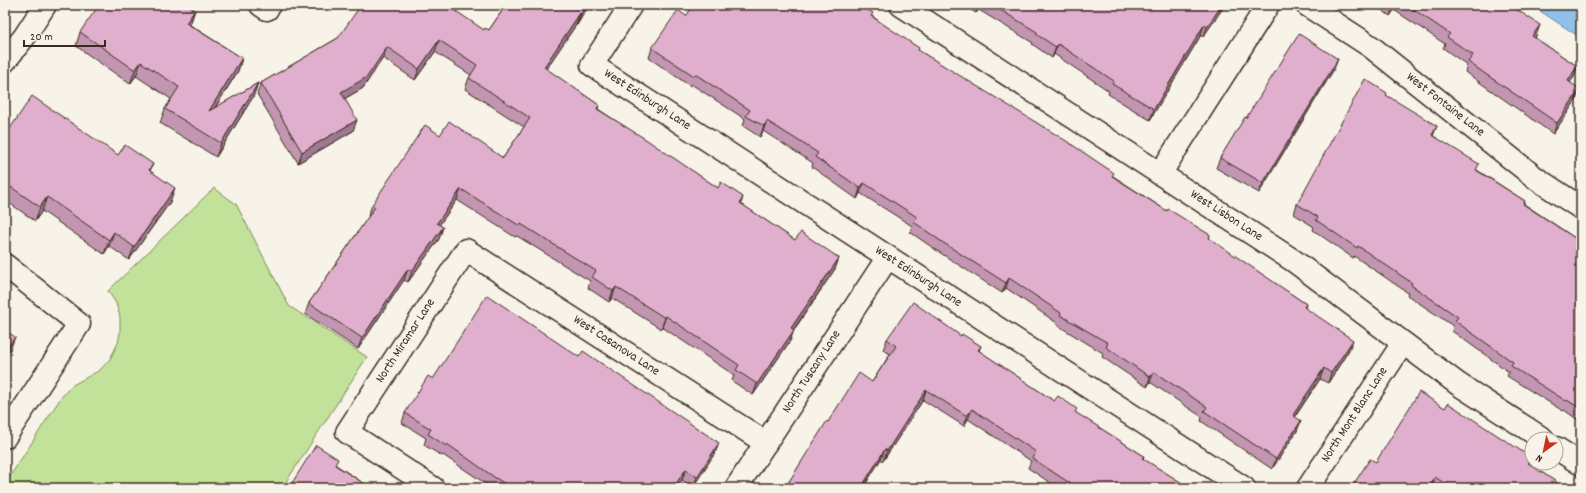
<svg xmlns="http://www.w3.org/2000/svg" width="1586" height="493" viewBox="0 0 1586 493" font-family="Dekko,sans-serif">
<style>
.green{fill:#c2e29a;stroke:#7e865c}
.water{fill:#90c1ec;stroke:#6e859a}
.lines{fill:none;stroke-linecap:round;stroke-linejoin:round}
.minor-casing{stroke:#3b2a1e;stroke-width:25}
.minor{stroke:#f7f3e8;stroke-width:22}
.wall{fill:#c296b1;stroke:#3b2a1e}
.shaded-wall{fill:#9e7a90;stroke:#3b2a1e}
.building{fill:#e1afce;stroke:#3b2a1e}
.labels{text-anchor:middle;dominant-baseline:central;stroke-width:4;stroke-linejoin:round;paint-order:stroke}
.street-label{font-size:13px;fill:#3b2a1e;stroke:#f7f3e8}
</style>
<rect width="100%" height="100%" fill="#f7f3e8"/>
<filter id="ink" filterUnits="userSpaceOnUse"><feTurbulence type="fractalNoise" baseFrequency=".025" numOctaves="2"/><feDisplacementMap in="SourceGraphic" scale="8" xChannelSelector="R" yChannelSelector="G"/><feConvolveMatrix kernelMatrix="1 2 1 2 8 2 1 2 1" color-interpolation-filters="sRGB"/></filter>
<g filter="url(#ink)">
<path class="green" d="M214,188l22,16 53,102 78,51 -85,131h-277v-4l55,-85 11,-13 29,-16 10,-11 8,-16 2,-10v-16l-4,-14 -8,-12z"/>
<path class="water" d="M1531,5h50v33z"/>
<g class="lines">
<defs>
<path id="minor" d="M261,5l6,4 2,-4
M631,5l-39,60 652,423
M901,5l393,256 164,123 85,55
M1307,5l63,41 167,133 44,29
M5,61l20,-25 20,-31
M1160,174l108,-169
M5,265l74,59 -74,113
M1556,448l25,16
M433,488l-86,-56 119,-182 300,193
M736,488l152,-231
M1308,488l95,-145"/>
</defs>
<use href="#minor" class="minor-casing"/>
<use href="#minor" class="minor"/>
</g>
<path class="wall" d="M506,5h83l-12,20h-1l-30,44 53,36 -1,4 120,79 25,9 -2,7 54,36 44,18 -4,11 -41,61 -4,11 -37,54 -21,-14 2,-6 -72,-48 -1,2 -49,-31 -3,4 -21,-14 2,-7 -73,-45 -2,1 -58,-37 -18,25 4,2 -4,12 -31,43 -4,-2 -46,69 -53,-35 4,-11 60,-87h-1l4,-11 68,-70 63,23 21,-31 -59,-38 4,-11 2,-3 -36,-23 -20,28 -32,-22 -20,30 -19,11 9,32 -55,32 -41,-69 4,-11 77,-45 146,-8h5z
M963,5h262l-22,32 -2,-2 -51,85 -42,-26 1,-3 -55,-37 -2,4 -20,-14 1,-1 -54,-33 -3,3z
M1375,5h135l26,31 -1,2 42,28 -3,11 -4,5 6,18 -23,34 -88,-62 2,-7 -24,-17 2,-4 -51,-34 -4,6z
M195,10l-5,15 52,33 -4,13 -23,37 43,-25 -5,14 -37,60 -56,-34 5,-14 6,-10 -35,-23 -6,8 -54,-38 4,-14z
M686,16h186l46,34 195,126 54,35 43,24 -1,4 97,65 -1,4 44,42 -21,33 -8,-4 -25,38 2,14 -25,38 -71,-48 1,-4 -52,-35 -3,5 -45,-30 1,-4 -46,-28v-2l-51,-35 -4,5 -63,-41 -29,-20 2,-6 -52,-33 -3,6 -45,-32 1,-4 -50,-32 -3,6 -17,-11 2,-7 -54,-35 -1,2 -41,-28 3,-10z
M1334,69l-75,124 -43,-25 4,-10 26,-40z
M1386,95l47,41 44,34 48,31 -1,3 57,38v180l-17,-12 -1,1 -56,-35 2,-4 -57,-41 1,-5 -46,-31 1,-2 -54,-37 -1,2 -40,-28 1,-3 -20,-13 3,-10z
M5,136l113,19 35,9 -3,7 20,31 -41,58 -20,-14 -5,8 -62,-43 -7,10 -30,-21z
M961,336l20,10 -2,5 75,50 22,12 68,43 -1,3 47,29h-132l-30,-20 3,-7 -63,-42 -4,7 -41,-26 -40,61 -2,-2 -18,29h-78l43,-66 44,-40 18,-28 -7,-4 4,-11z
M579,357l140,86 -4,10 -22,34 -11,-7 -6,8h-184l-49,-33 -1,1 -18,-11 2,-7 -24,-15 3,-10 28,-34z
M1445,408l87,50 -3,6 36,24h-132l-2,-1v1h-80l25,-26z
M336,465l35,23h-81l2,-5z"/>
<path class="shaded-wall" d="M586,5h3l-12,20 4,-11z
M979,5h1l-1,5 -3,3z
M1222,5h3l-22,32 4,-10z
M1394,5h2l-2,5 -4,6z
M195,10l-5,14 -9,13 5,-14z
M580,13l-4,12 -36,53 4,-11z
M1204,25l-3,10 -51,85 4,-11z
M1540,25l-4,11 -8,11 4,-11z
M439,40l-4,12 -20,28 4,-11z
M1058,44l-4,10 -2,4 4,-11z
M387,47l-4,11 -20,30 -26,15 4,-11z
M242,58l-4,13 -34,54 5,-14z
M1338,59l-4,10 -75,124 4,-10z
M141,62l-5,14 -6,8 5,-14z
M1577,66l-3,11 -10,14 4,-10z
M258,83l-5,14 -37,60 5,-14z
M1580,89l-4,11 -23,34 4,-11z
M357,120l-4,11 -55,32 4,-11z
M767,121l-4,10 -3,6 4,-11z
M1437,126l-4,10 -1,-1z
M864,183l-4,10 -3,6 3,-11z
M175,188l-5,14 -41,58 5,-13z
M461,189l-4,11 -24,34 4,-11z
M47,197l-5,14 -7,10 5,-14z
M443,227l-4,12 -31,43 4,-11z
M114,232l-5,14 -5,8 5,-14z
M839,258l-4,11 -48,70 4,-11z
M408,269l-4,11 -46,69 4,-11z
M1009,278l-3,10 -4,5 4,-10z
M616,287l-4,11 -3,4 4,-11z
M666,316l-4,11 -1,2 4,-11z
M794,330l-4,11 -37,54 4,-11z
M15,337l-5,13 -5,8v-6z
M1353,340l-4,10 -21,33 3,-10z
M1324,368l-4,11 -31,46 4,-10z
M1154,372l-4,10 -3,5 3,-10z
M926,390l-3,10 -40,61 4,-10z
M972,409l-4,10 -4,7 3,-10z
M1301,421l-4,10 -25,38 4,-10z
M719,443l-4,10 -22,34 4,-10z
M885,449l-4,10 -18,29h-2z
M686,469l-4,11 -6,8h-3z
M1435,477l-4,11h-3z"/>
<path class="building" d="M99,5h89l7,5 -9,13 56,35 -33,53 49,-28 -37,60 -56,-34 14,-22 -38,-25 -6,8 -55,-38z
M361,5h86l37,25 1,-2 4,2 17,-25h80l-5,9 -1,-1 -36,54 55,38 -2,4 50,31 71,48 3,-6 22,15 -3,6 55,37 6,-8 38,26 -48,70 3,2 -37,54 -21,-14 3,-5 -73,-49 -1,2 -49,-31 -3,4 -21,-14 4,-6 -75,-47 -1,2 -59,-37 -24,34 6,4 -31,44 -4,-2 -46,69 -53,-35 66,-96 -3,-2 53,-80 15,10 9,-14 54,37 27,-40 -61,-40 8,-13 -38,-25 -20,29 -32,-22 -20,30 -26,15 16,28 -55,32 -41,-69 77,-45z
M694,5h166l13,8 -2,3 48,32 -1,2 150,92 46,31 -2,3 55,35 1,-2 42,26 -1,3 97,66 -2,3 49,33 -22,33 -7,-5 -31,47 8,6 -25,38 -72,-48 3,-4 -53,-35 -4,5 -44,-30 2,-4 -48,-28 1,-2 -52,-35 -3,5 -64,-41 -28,-20 3,-5 -53,-34 -4,5 -45,-31 3,-4 -51,-32 -3,5 -18,-10 4,-6 -55,-36 -1,2 -42,-28 26,-38 8,6z
M992,5h230l-15,22 -3,-2 -50,84 -42,-25 2,-3 -56,-37 -2,3 -20,-13 1,-2z
M1407,5h103l30,20 -8,11 45,30 -9,15 12,8 -23,34 -89,-61 5,-7 -26,-18 3,-3z
M1299,34l39,25 -75,124 -43,-25 25,-41 1,1z
M1365,79l22,14 -1,2 51,31 -5,9 47,29 -3,6 49,31 -2,3 58,38v167l-14,-9 -1,1 -55,-35 2,-4 -58,-41 3,-4 -47,-32 1,-2 -54,-37 -1,2 -41,-28 2,-3 -21,-13z
M32,96l86,59 7,-10 28,19 -4,6 26,18 -41,59 -20,-15 -5,8 -62,-43 -7,10 -35,-24v-2l4,-7 -4,-3v-35z
M487,295l92,62 4,-6 136,92 -22,34 -11,-8 -13,19h-161l-18,-11 -47,-33 -1,2 -18,-12 3,-5 -26,-16 23,-37 5,3z
M913,302l48,34 1,-2 19,12 -3,4 76,51 4,-5 19,13 -2,3 69,44 -2,2 48,30h-113l-45,-30 4,-6 -64,-43 -5,7 -41,-26 -39,61 -2,-2 -24,39h-76l42,-67 1,1 31,-49 13,9 24,-36 -9,-7z
M5,330l10,7 -10,15z
M1419,392l26,16 3,-5 84,55 -4,5 37,25h-113l-17,-11 -7,11h-77l19,-29 6,3z
M316,445l22,14 -3,6 36,23h-71l-8,-5z"/>
</g>
<g class="labels">
<g class="street-label">
<text transform="translate(647 100) rotate(33)">West Edinburgh Lane</text>
<text transform="translate(1445 105) rotate(38)">West Fontaine Lane</text>
<text transform="translate(1226 216) rotate(33)">West Lisbon Lane</text>
<text transform="translate(918 277) rotate(33)">West Edinburgh Lane</text>
<text transform="translate(406 341) rotate(-57)">North Miramar Lane</text>
<text transform="translate(616 346) rotate(33)">West Casanova Lane</text>
<text transform="translate(812 372) rotate(-57)">North Tuscany Lane</text>
<text transform="translate(1355 415) rotate(-57)">North Mont Blanc Lane</text>
</g>
</g>
<rect width="1586" height="493" fill="none" stroke="#f7f3e8" stroke-width="20"/>
<rect x="10" y="10" width="1566" height="473" fill="none" stroke="#3b2a1e" stroke-width="1.5" filter="url(#ink)"/>
<g transform="translate(1544 451) rotate(213)"><circle r="19" fill="#f7f3e8" stroke="#aca397"/>
<path d="M0-3L7 15L0 10L-7 15Z" fill="#c8321e"/>
<text y="-6" font-size="11" font-weight="bold" text-anchor="middle" fill="#3b2a1e">N</text>
</g>
<path d="M24 40v6h81v-6" fill="none" stroke="#3b2a1e" stroke-width="2"/>
<text x="30" y="40" font-size="12" fill="#3b2a1e" stroke="#f7f3e8" stroke-width="3" paint-order="stroke">20 m</text>
</svg>
